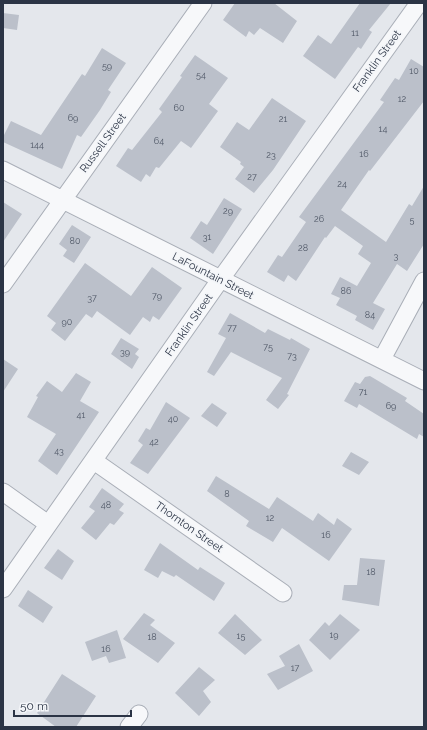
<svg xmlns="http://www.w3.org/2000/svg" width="427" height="730" viewBox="0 0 427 730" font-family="Raleway,sans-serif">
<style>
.building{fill:#bbc0ca}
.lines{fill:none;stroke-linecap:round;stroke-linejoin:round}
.minor-casing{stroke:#a9aeb7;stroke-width:19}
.minor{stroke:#f7f8fa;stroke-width:17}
.labels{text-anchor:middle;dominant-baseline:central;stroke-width:3.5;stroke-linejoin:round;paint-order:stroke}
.number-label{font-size:9px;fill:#4f5766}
.street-label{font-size:11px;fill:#2b3445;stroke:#f4f6f9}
</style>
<rect width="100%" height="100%" fill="#e4e7ec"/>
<path class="building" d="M235,3h39l23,18 -14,22 -23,-15 -6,7 -5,-4 -3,6 -23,-17z
M360,3h31l-22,27 3,2 -11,17 -3,-2 -23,32 -32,-23 15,-21 13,9z
M3,13l16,2 -2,15 -14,-2z
M102,48l24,15 -18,27 3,2 -11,18 -19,27 -4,-2 -15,34 -59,-27v-5l8,-16 30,14 41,-61 3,2z
M195,55l33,23 -19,26 9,7 -27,37 -10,-7 -22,27 -3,-1 -6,10 -4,-3 -5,8 -25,-16 12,-18 4,2 30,-38 -3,-3 23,-32 -2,-1z
M411,59l13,8v34l-54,70 -1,-1 -28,40 45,32 23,-38 3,2 12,-20v58l-17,27 -10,-7 -24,39 12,6 -12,21 -18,-10 2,-4 -21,-11 4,-7 -9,-4 9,-17 17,9 14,-23 -13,-9 5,-8 -28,-20 -9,12 -1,-1 -29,44 -8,-6 -4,7 -17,-10 11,-17 4,2 24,-35 -7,-5 85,-115 -4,-2 15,-22 4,2z
M272,98l34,23 -33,49 -19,23 -19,-14 9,-12 -4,-3 1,-2 -21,-15 17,-25 12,8z
M224,198l18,11 -29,45 -23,-16 11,-17 6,4z
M3,202l19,12 -19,28z
M72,225l19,12 -17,26 -11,-7 4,-6 -8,-6z
M85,263l46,33 21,-29 30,21 -23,32 -6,-4 -3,6 -7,-5 -13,18 -33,-24 -5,7 -6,-4 -21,27 -14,-11 5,-7 -9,-7z
M230,313l35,20 3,-4 22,11 1,-2 19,11 -23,45 2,1 -11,14 -12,-9 16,-22 -51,-26 -17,24 -7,-4 19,-34 -8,-4z
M121,338l18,11 -4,5 4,3 -7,12 -21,-15z
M3,359l15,10 -15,23z
M76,373l15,9 -11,19 19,11 -42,63 -19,-14 18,-27 -29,-17 11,-20 -2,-1 11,-15 15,11z
M370,376l37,22 -2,3 19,13v23l-5,-3 -2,5 -58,-35 -2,4 -13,-7 11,-19 5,2 5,-7z
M166,402l24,16 -42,56 -18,-11 13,-18 -5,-4 8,-13 4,2z
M212,403l15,10 -10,14 -16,-11z
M351,452l18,10 -10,13 -17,-9z
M216,476l53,33 8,-12 36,24 5,-8 16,12 3,-7 15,11 -23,32 -47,-33 -9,14 -27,-16 3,-5 -42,-30z
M102,488l22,16 -5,6 5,3 -10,12 -4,-2 -14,17 -15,-12 14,-17 -6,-4z
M160,543l38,27 2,-3 25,16 -11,18 -38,-26 -2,2 -12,-6 -4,7 -14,-8z
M58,549l16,12 -12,19 -18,-12z
M360,558l25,2 -6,46 -37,-6 2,-15h13z
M28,590l25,17 -10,16 -25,-17z
M144,613l11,7 -5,5 25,18 -17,20 -35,-24z
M235,614l27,26 -17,15 -27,-22z
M340,614l20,16 -30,30 -21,-20 16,-18 4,4z
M117,630l9,28 -17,5 -3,-7 -14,5 -7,-19z
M299,644l14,27 -35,19 -11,-16 18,-8 -6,-10z
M199,667l16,13 -12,11 8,11 -12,14 -24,-23z
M62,674l34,22 -20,31h-20l-19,-14z"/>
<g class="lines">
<defs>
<path id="minor" d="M3,170l421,211
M3,284l200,-281
M382,359l42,-78
M94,461l189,132
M3,492l45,32
M3,589l217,-309 199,-277
M129,727l10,-13"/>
</defs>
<use href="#minor" class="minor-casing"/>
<use href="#minor" class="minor"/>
</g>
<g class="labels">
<g class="number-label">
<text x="355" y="33">11</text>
<text x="107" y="66">59</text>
<text x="414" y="71">10</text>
<text x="201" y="75">54</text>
<text x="402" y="99">12</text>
<text x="179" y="108">60</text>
<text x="73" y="118">69</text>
<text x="283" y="119">21</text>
<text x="383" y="129">14</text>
<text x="159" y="141">64</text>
<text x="37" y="145">144</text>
<text x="364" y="154">16</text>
<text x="271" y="155">23</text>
<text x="252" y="177">27</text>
<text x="342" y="184">24</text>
<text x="228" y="211">29</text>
<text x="319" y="219">26</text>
<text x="412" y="220">5</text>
<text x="207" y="237">31</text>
<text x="75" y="241">80</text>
<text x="303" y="248">28</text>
<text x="396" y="256">3</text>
<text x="346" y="291">86</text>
<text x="157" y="296">79</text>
<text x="92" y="298">37</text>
<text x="370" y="315">84</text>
<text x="67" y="322">90</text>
<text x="232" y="328">77</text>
<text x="268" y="347">75</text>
<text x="125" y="352">39</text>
<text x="292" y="356">73</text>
<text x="363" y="392">71</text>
<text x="391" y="406">69</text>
<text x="81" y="415">41</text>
<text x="173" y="419">40</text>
<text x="154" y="442">42</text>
<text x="59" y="451">43</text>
<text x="227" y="494">8</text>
<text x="106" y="505">48</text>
<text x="270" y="518">12</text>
<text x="326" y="535">16</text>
<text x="371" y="572">18</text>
<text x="334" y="635">19</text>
<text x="241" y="636">15</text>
<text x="152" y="637">18</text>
<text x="106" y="649">16</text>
<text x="295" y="668">17</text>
</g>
<g class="street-label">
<text transform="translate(377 61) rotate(-54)">Franklin Street</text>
<text transform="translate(103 143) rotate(-54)">Russell Street</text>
<text transform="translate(213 276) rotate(27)">LaFountain Street</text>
<text transform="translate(189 325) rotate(-55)">Franklin Street</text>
<text transform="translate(189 527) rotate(35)">Thornton Street</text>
</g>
</g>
<rect width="427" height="730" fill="none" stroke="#2b3445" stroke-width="8"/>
<path d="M14 710v6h117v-6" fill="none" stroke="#2b3445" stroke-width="2"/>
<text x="20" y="710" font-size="12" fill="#2b3445" stroke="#f4f6f9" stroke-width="3" paint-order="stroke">50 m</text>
</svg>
